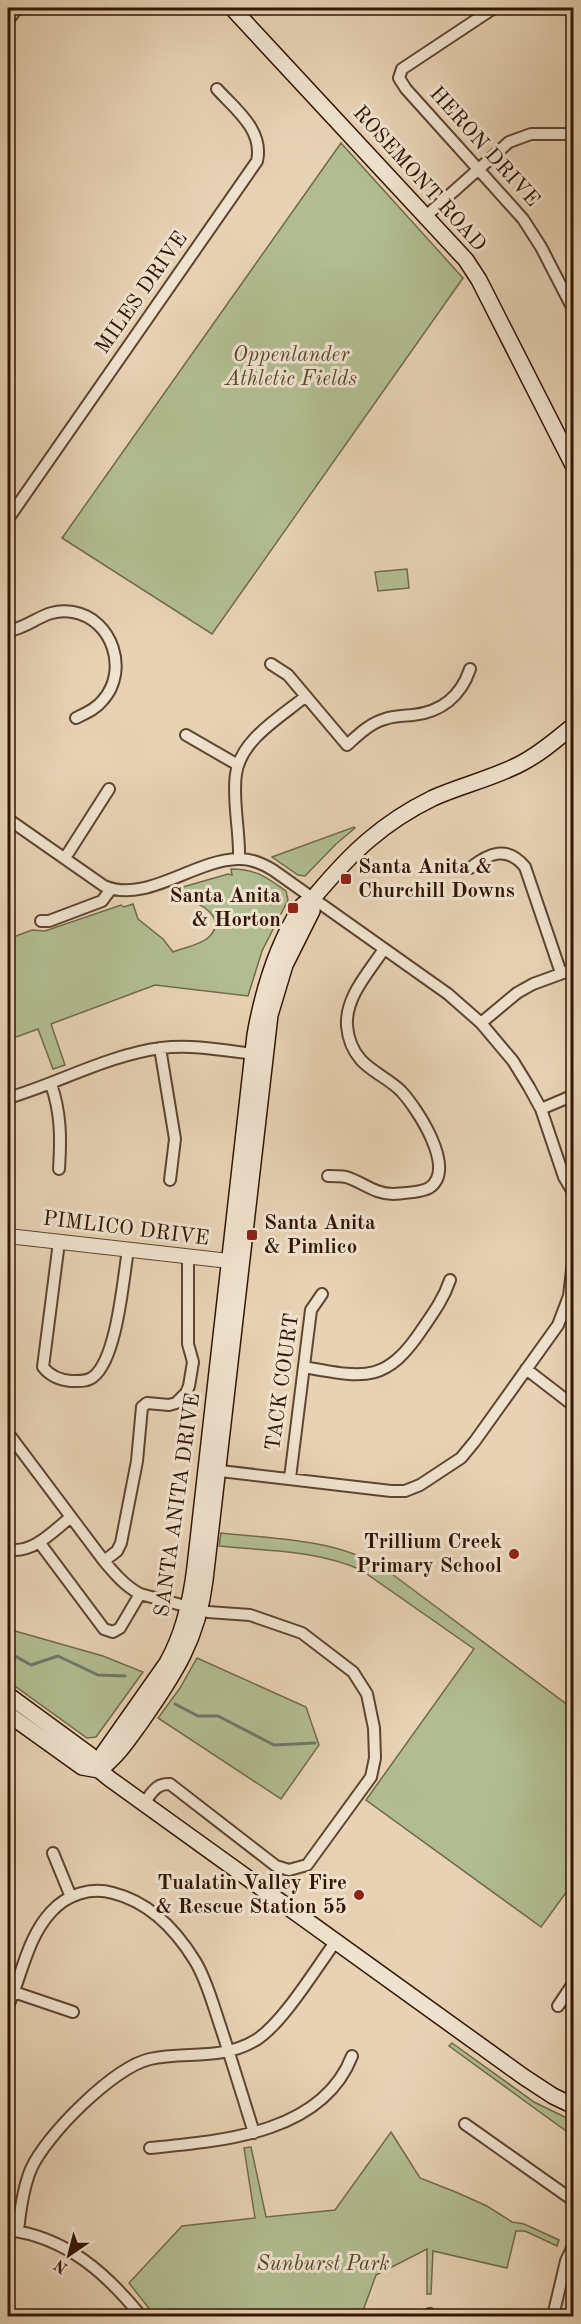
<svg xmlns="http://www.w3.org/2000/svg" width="581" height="2324" viewBox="0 0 581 2324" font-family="'Old Standard TT',serif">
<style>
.green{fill:#b1bd91;stroke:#716a4a;stroke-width:1.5}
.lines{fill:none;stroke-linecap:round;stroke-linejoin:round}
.stream{stroke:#6e7767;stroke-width:3}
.minor-casing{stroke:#5e452f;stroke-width:14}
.tertiary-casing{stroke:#5e452f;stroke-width:16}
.secondary-casing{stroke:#311603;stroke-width:18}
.minor{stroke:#efe2ce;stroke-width:10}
.tertiary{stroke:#efe2ce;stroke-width:14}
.secondary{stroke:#efe2ce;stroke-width:15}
.poi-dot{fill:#8f2418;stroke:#efe2ce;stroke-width:2}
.labels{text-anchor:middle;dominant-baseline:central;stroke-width:6;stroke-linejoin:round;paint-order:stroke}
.street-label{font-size:21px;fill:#311603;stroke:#efe2ce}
.park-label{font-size:21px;font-style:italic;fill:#57482e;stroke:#efe2ce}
.poi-label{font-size:21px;font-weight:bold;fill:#311603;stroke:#efe2ce;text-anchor:end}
</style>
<rect width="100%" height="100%" fill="#e7d2b4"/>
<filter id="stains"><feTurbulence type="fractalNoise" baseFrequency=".00333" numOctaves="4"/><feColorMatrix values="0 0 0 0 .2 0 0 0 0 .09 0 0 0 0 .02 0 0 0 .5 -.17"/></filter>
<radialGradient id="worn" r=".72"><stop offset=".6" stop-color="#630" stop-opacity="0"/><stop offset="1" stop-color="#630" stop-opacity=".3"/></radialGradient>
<path class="green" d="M341,143l122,135 -251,356 -150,-96z
M407,569l2,19 -31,3 -3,-19z
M354,827l1,1 -19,16 -31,32 -7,-1 -26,-18z
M231,869c25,0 35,8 55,22l2,9 -26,51 -14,45 -93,-11 -104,39 14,41 -12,4 -15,-40 -30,11v-101l24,-9 13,1 76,-26 3,2 9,-3 5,15 25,20 10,13c10,-4 28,-7 36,-15 18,-18 -7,-35 -24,-37l-5,-9 3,-4 45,-13 4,1z
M221,1533c60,7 120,5 171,41l181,135v174l-32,44 -175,-127 108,-151 -113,-79c-43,-20 -95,-19 -142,-24z
M8,1629l95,27 40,16 -47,65 -9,1 -79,-57z
M197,1658l109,49 13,38 -38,54 -123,-81 22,-30z
M452,2043l82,59 39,19v15l-124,-90z
M391,2132l29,46 38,15 29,13 25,16 12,2 35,16 -2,6 -32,-15h-9l-9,37 -74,-17 -2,43h-4v-45l-51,26 -15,41h-206l-26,-33 53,-57 73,-8 -11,-70 7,-1 15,70 69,-7z"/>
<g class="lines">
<path class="stream" d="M8,1652l23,13 27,-9 40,19 27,1
M175,1704l23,12h20l56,29 41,-2"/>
<defs>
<path id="minor" d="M494,8l-92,61 -3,9 7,11 117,130 18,28 33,64
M8,21l9,-13
M426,216l83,-74 22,-8h43
M8,519l249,-358c7,-31 -22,-52 -40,-72
M8,631c25,-4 36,-24 65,-19 40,7 56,59 30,88 -7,9 -17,13 -27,18
M271,664l17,11 59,70c11,-10 23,-22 38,-26 9,-3 18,-3 28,-4 28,-3 48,-19 57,-46
M186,735l52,30
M8,819l96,67c42,18 90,-26 134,-27 12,-1 25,5 35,11l175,124 33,29 32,38 16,26 12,22 23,68 10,17
M65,858l44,-69
M239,858c1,-26 -7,-59 -3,-84 5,-35 45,-57 70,-78
M470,868c19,-15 37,-23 55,-1l36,106
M41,921h8l53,-20 9,-12
M481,1023l36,-30 16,-9 41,-15
M160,1048l15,91 -5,41
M51,1084c10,29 10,54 8,85
M8,1098c51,-15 100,-43 153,-50 30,-4 62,2 92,6
M541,1109l33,-14
M328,1176c6,0 12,0 18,1 17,5 28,17 47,17 10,-1 27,-1 36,-6 29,-19 -13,-81 -28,-97 -12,-12 -29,-19 -40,-31 -8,-9 -13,-22 -14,-34 -2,-29 22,-54 37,-77
M59,1242l-16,125c7,9 17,13 28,14 7,0 16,1 22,-4 24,-18 30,-97 35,-127
M304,1367c61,11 82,17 119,-39 11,-16 21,-30 27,-48
M526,1369l48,37
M8,1433l96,128c11,13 21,25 36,33l68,18 42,3 52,18 51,39 14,22 7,34 1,30 -4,19 -64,88 -18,5 -13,-4 -106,-82c-14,-1 -18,9 -26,19
M212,1470l179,21h14l15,-6 41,-27 14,-17 83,-116 11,-29 5,-43
M290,1478l21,-168 11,-16
M39,1542l65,87 9,3 7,-4 20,-34
M8,1549c24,6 45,-18 63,-32
M104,1561l13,-10 4,-8 16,-82 5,-54 5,-4 22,2 7,-2 10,-10 3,-7 4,-24 -5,-18v-87
M53,1853l18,44
M8,1990l65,22
M8,2006c14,-31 19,-68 43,-94 16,-18 40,-25 62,-19 36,9 63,37 82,68 10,16 16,37 22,55 13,39 25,78 37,117
M558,2006l16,-24
M465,2124l109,77
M150,2148c71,-7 172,-14 202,-92
M8,2230c58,7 98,43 133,86
M18,2231c2,-20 5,-43 13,-62 15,-34 83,-102 119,-110 36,-8 71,2 106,-19 27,-17 60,-72 80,-99
M429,2316l1,-2
M553,2316l13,-55 8,-17"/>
<path id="tertiary" d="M8,1236l230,26"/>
<path id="secondary" d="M232,8l234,252 13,20 95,187
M8,1695l82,60 9,15 11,9 414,298 29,19 21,10
M8,1714l74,53 17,3
M99,1770l4,-16 64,-91c17,-30 24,-62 28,-96l60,-532c8,-45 21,-89 46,-128 4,-5 10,-6 14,-11 36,-43 67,-73 118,-98 29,-13 61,-20 89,-35 19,-10 35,-24 52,-38
M99,1770c18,-13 29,-30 42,-48 33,-47 57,-83 64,-142l65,-565 15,-50 27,-54 1,-12"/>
</defs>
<use href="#minor" class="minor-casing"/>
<use href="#tertiary" class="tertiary-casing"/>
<use href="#secondary" class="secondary-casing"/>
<use href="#minor" class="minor"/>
<use href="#tertiary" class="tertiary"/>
<use href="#secondary" class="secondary"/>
</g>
<g class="poi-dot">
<rect x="340" y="873" width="12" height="12" rx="3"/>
<rect x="287" y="902" width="12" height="12" rx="3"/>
<rect x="246" y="1229" width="12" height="12" rx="3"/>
<circle cx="514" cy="1554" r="6"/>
<circle cx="359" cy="1895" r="6"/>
</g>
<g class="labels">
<g class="street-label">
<text transform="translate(484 147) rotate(48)">HERON DRIVE</text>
<text transform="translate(419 179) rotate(48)">ROSEMONT ROAD</text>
<text transform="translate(142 293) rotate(-55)">MILES DRIVE</text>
<text transform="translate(126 1229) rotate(7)">PIMLICO DRIVE</text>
<text transform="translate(283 1382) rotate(-82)">TACK COURT</text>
<text transform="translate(178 1505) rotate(-82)">SANTA ANITA DRIVE</text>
</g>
<g class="park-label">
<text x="291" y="355">Oppenlander<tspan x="291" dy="24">Athletic Fields</tspan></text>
<text x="323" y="2264">Sunburst Park</text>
</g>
<g class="poi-label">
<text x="358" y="867" text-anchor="start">Santa Anita &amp;<tspan x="358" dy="24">Churchill Downs</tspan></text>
<text x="281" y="896">Santa Anita<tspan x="281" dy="24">&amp; Horton</tspan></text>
<text x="264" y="1223" text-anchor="start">Santa Anita<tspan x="264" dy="24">&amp; Pimlico</tspan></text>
<text x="502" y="1542">Trillium Creek<tspan x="502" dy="24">Primary School</tspan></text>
<text x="347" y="1883">Tualatin Valley Fire<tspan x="347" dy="24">&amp; Rescue Station 55</tspan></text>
</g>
</g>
<rect width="581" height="2324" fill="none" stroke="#e7d2b4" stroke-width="30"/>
<rect x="9" y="9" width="563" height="2306" fill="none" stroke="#311603" stroke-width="3"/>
<rect x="15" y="15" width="551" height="2294" fill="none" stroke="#311603" stroke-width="1.5"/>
<g transform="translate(69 2255) rotate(215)" stroke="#efe2ce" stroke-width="4.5" paint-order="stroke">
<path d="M0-4.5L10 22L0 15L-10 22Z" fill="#311603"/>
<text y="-9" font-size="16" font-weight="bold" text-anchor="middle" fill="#311603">N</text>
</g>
<rect width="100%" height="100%" filter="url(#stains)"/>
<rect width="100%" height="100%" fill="url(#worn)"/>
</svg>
